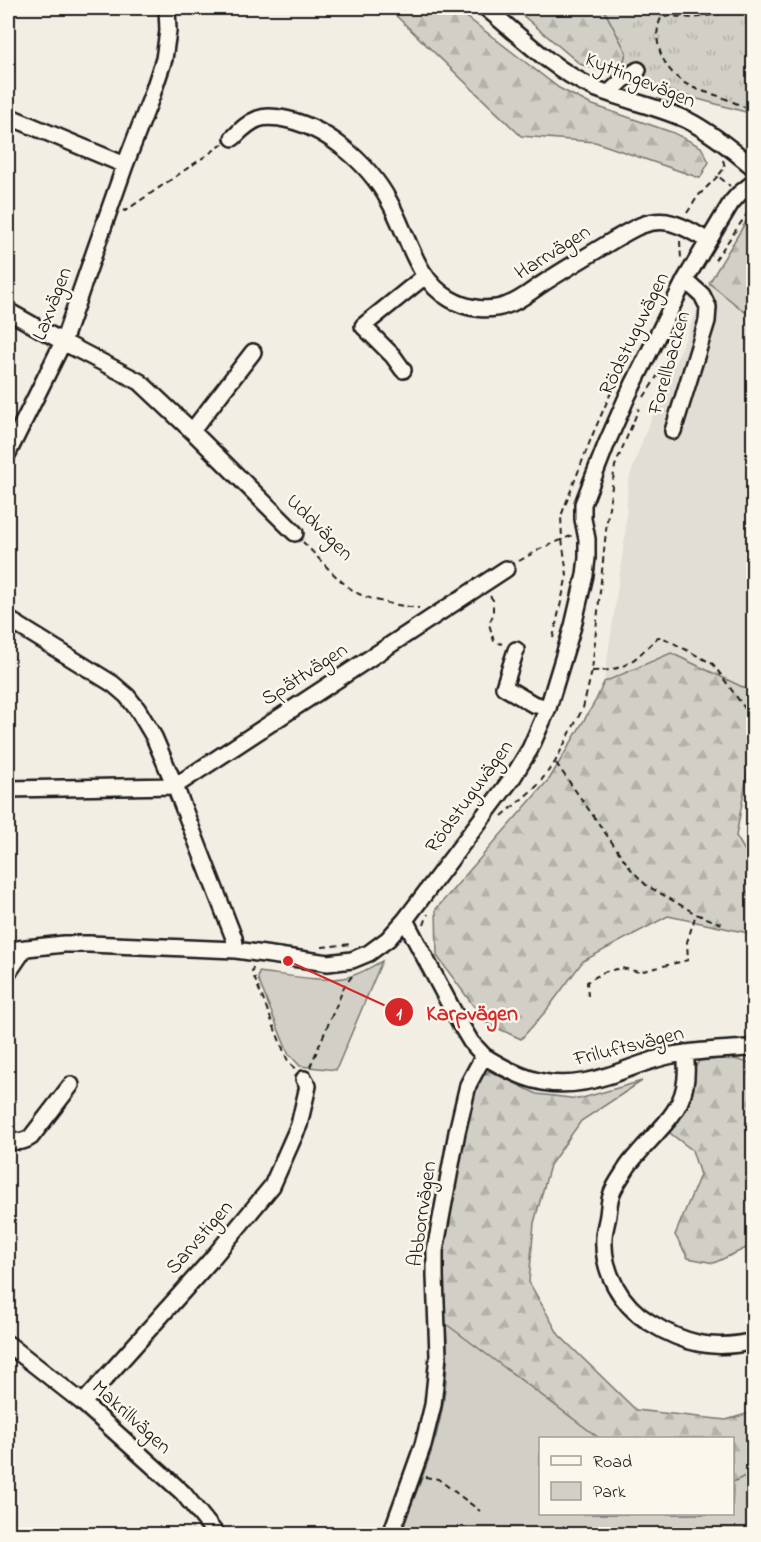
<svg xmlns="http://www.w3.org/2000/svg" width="761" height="1542" viewBox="0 0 761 1542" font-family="'Indie Flower',sans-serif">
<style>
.built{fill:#e2ded5}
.grass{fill:url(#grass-tufts);stroke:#777671;stroke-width:1.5}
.forest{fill:url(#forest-firs);stroke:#777671;stroke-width:1.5;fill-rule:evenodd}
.park{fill:#d2cfc6;stroke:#777671;stroke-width:1.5}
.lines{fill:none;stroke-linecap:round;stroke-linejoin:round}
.minor-casing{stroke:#1c1c1c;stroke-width:20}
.path{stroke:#1c1c1c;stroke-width:2;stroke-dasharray:6 4.5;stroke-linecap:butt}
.minor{stroke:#fbf7ec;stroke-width:15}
.labels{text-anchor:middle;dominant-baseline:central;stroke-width:5;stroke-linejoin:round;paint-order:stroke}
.street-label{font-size:21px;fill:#1c1c1c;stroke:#fbf7ec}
.leader{fill:none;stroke:#d62828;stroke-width:2}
.callout-dot{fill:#d62828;stroke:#fbf7ec;stroke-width:2}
.mark-label{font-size:18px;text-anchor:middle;font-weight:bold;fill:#fff}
.callout-label{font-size:22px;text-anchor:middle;font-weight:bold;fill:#d62828;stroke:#fbf7ec;stroke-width:5;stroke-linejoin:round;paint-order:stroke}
</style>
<defs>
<pattern id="grass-tufts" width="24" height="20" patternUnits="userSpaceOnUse" patternTransform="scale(1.5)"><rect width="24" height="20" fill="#d2cfc6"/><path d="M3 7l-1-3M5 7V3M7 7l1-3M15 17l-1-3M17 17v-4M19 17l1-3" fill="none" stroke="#b4b1aa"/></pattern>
<pattern id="forest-firs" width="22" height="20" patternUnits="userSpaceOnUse" patternTransform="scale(1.5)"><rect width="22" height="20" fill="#d2cfc6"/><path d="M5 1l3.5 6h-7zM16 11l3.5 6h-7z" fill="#b4b1aa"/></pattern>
</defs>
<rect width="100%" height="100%" fill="#f2eee4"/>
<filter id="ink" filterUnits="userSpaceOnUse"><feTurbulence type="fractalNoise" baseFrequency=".0167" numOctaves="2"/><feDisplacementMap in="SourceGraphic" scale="12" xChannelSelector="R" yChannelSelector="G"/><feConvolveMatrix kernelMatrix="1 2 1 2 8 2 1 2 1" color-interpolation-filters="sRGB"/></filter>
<g filter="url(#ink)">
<path class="built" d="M709,283l36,29 8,-11 1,124 -3,4 -3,74 6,20 -1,169 -82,-39 -67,29 21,-144 3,-56 16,-46z"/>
<path class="grass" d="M603,8h150v106l-133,-36 6,-26z"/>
<path class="forest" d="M388,8h67l104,80 31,16 84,29 27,14 8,15 -9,16 -105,-36 -74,-6z
M514,8h89l23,44 -6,26 -40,-14z
M753,210v91l-8,11 -36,-29z
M753,425v98l-5,-20 3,-74z
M671,653l82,39v51l-17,93 17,28v70l-85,-18 -85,45 -37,50 -25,28 -35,-16 -49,-67 -1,-47 114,-131 46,-78 8,-18z
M731,1058l22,6v181l-39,18 -26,-5 -13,-23 25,-60 -8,-25 -26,-20 26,-46 3,-16 4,-7z
M489,1071l48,23 42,5 63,-18 -61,40 -31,44 -16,58 -5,59 30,53 77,75 90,10 27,-8v122h-352l10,-14 29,-114 2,-161 21,-111 12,-46 3,-7zM540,1438h192v76h-192z"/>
<path class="park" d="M382,961l-46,109 -36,-4 -12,-13 -30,-74 1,-7c26,3 65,11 89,5 13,-3 23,-10 34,-16z
M446,1324l153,114h-59v76h192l1,-32 20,-10v62h-353c18,-47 40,-94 45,-145 3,-21 2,-44 1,-65z"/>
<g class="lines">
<defs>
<path id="minor" d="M486,8c33,27 66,61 106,79 30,13 65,19 95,33 24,12 46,30 67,48
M609,93l15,-14 14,-9
M8,116l117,49
M233,138c7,-7 14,-15 25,-19 7,-3 14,-2 22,-1 44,7 88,44 109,83 19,33 26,78 61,98 17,10 39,13 57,6 13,-4 24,-14 35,-21 23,-15 47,-29 70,-43 17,-10 34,-22 55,-19 15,3 28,11 41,19
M8,311l55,31 77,40 52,49 103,102
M403,370l-10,-14 -30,-30 62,-50
M192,431l61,-79
M673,431l34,-110 1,-14 -6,-12 -17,-15
M8,453l55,-111 62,-177 26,-67 13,-39 4,-28 -1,-23
M8,619l105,65 14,12 11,14 16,27 21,49 59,152 2,12
M516,650l-12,37 29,17 15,4
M8,789l167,-3 331,-217
M8,950l56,-6h25l147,6 92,13 24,-3 17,-7 19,-14 17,-19 108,-143 17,-28 18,-41 25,-82 12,-51 2,-17v-19l-4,-20v-15l23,-59 21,-48 58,-117 46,-77 8,-9 15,-12
M8,973l17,-25
M685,1053c7,47 -13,63 -42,95 -6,7 -13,14 -17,21 -5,8 -11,16 -14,24 -3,7 -3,15 -4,22 -1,8 -4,15 -4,23 -2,33 17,67 45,84 35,22 65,29 105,19
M484,1056c43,27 74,36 123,20 22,-7 44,-17 66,-21 25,-5 50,-5 74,-7l7,2
M8,1137c8,6 14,6 23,0l40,-52
M8,1344l75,59 100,90 33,41
M83,1403l127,-142 62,-75 27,-61 9,-39 -4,-7
M391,1534l32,-89 10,-40 5,-49 -3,-80v-25l22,-119 11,-47 9,-17 7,-12 -13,-14 -12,-20 -54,-102"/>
</defs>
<use href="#minor" class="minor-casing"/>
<path class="path" d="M466,8l7,6
M754,9l-61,9 -23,-2 -9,2c-11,24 4,55 27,67 9,5 21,8 31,11 12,5 23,10 35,15
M723,160l2,7 -7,9 12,10
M123,210l2,1 98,-67
M687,213l11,-17 20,-20
M680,241l1,18
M715,260l39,-56
M644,397c16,-25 34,-53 41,-83
M303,542c15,15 37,42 56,52 19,8 40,12 60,14
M519,561l21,-12 33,-14
M490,596l3,4v15l-4,9 5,17 8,3
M553,638l14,-63 -5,-36 -1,-23 31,-80 24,-55 18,-32
M592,671c35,0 42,-11 66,-34h4l51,27 41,57
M556,763l74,105 16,17 50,29 26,10
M502,816l35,-30 18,-24 28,-54 9,-37 15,-150 8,-55 24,-58
M424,925l4,-11
M322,947l30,-3
M253,967l-1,5 35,87 8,10
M588,996l-1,-14 17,-10 17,-4 18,4 49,-12 -1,-18 9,-28
M310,1067l35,-82 7,-9v-2
M425,1477l13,2 42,32"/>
<use href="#minor" class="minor"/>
</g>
</g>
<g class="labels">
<g class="street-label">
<text transform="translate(640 81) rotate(22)">Kyttingevägen</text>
<text transform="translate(553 253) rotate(-32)">Harrvägen</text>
<text transform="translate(53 304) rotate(-69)">Laxvägen</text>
<text transform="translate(635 334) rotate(-64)">Rödstuguvägen</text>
<text transform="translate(670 363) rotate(-74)">Forellbacken</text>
<text transform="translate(319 528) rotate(45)">Uddvägen</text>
<text transform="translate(305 675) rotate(-33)">Spättvägen</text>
<text transform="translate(470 797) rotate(-54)">Rödstuguvägen</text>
<text transform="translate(629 1047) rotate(-14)">Friluftsvägen</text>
<text transform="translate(423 1214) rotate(-82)">Abborrvägen</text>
<text transform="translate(200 1238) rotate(-49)">Sarvstigen</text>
<text transform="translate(131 1418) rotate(42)">Makrillvägen</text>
</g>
</g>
<path class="leader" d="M288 961L399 1012"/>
<g class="callout-dot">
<circle cx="288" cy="961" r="6"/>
<circle cx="399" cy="1012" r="15"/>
</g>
<g class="mark-label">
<text x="399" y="1019">1</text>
</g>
<g class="callout-label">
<text x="472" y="1020">Karpvägen</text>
</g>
<rect width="761" height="1542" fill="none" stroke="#fbf7ec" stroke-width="30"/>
<rect x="15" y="15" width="731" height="1512" fill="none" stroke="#1c1c1c" stroke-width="2" filter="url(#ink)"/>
<rect x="539" y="1437" width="195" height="78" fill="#fbf7ec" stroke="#a29f99" stroke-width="1.5"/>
<rect x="551" y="1456" width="30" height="9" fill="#fbf7ec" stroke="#a29f99" stroke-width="1.5"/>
<text x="593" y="1467" font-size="18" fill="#1c1c1c">Road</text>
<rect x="551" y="1482" width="30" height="18" fill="#d2cfc6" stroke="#a29f99" stroke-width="1.5"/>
<text x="593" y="1497" font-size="18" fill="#1c1c1c">Park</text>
</svg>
